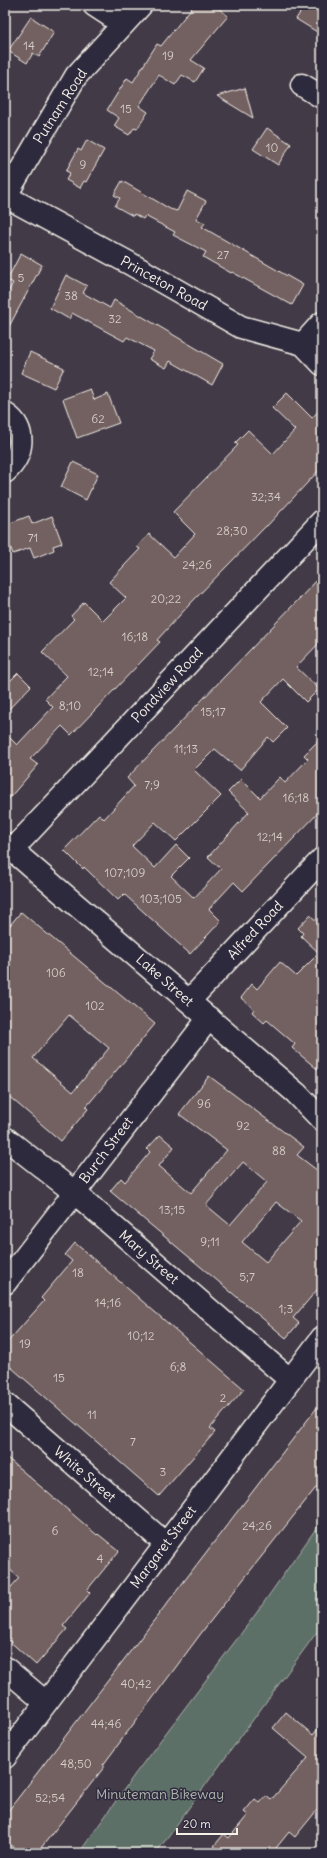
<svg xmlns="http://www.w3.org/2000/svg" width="327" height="1858" viewBox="0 0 327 1858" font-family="Delius,sans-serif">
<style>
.green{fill:#5d6f67;stroke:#a8b0a8}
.building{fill:#736060;stroke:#f4f1e8;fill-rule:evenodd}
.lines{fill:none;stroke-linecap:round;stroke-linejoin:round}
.minor-casing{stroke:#f4f1e8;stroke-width:25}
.secondary-casing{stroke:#f4f1e8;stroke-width:25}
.minor{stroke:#2f2a3d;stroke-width:22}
.secondary{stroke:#2f2a3d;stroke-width:22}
.labels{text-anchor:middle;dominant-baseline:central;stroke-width:3;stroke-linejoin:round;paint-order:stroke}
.number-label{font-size:12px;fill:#d4cdc6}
.street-label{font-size:14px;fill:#f4f1e8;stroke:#2f2a3d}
.park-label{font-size:14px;fill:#b0b6ae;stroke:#2f2a3d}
</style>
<rect width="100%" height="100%" fill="#433a48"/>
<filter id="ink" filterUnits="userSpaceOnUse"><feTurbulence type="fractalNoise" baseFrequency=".025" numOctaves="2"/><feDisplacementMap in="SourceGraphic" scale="8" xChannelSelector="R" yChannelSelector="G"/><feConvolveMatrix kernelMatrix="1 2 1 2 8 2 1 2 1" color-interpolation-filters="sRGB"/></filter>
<g filter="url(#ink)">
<path class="green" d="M322,1520v105l-166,228h-77l56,-79 120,-159z"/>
<path class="building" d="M194,5h21l13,11 -37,44 13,8 -9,14 -13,-7 -7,10 -16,-10 -20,31 9,6 -11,17 -3,-1 -5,7 -15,-9 5,-8 -12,-8 20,-32 6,4 24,-38 4,2z
M305,5h17v30l-26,-16z
M31,17l23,15 -15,25 -6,-4 -6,10 -19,-12z
M245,88l8,30 -36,-22z
M267,128l24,16 -13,21 -25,-16z
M87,140l17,10 -18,32 -2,-1 -4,7 -14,-8 4,-7 -4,-2 12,-22 3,2z
M122,181l48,28 7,2 10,-20 19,10 -10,18 9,4 -3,4 101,58 -11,20 -60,-33 -1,1 -28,-16 3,-5 -33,-17 2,-3 -30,-16 -2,3 -9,-5 -1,2 -18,-10 5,-8 -6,-3z
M21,253l21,12 -37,69v-36l8,-15 -6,-3z
M66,275l21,11 -4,7 27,15 4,-8 109,64 -11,21 -42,-24 -4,7 -17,-9 5,-8 -27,-14 -3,4 -52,-28 -3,6 -19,-11z
M30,352l34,16 -10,20 -33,-15z
M90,389l4,11 14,-6 11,29 -42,15 -14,-39z
M287,393l25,25 10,-11v60l-55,59h-1l-76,78 -33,36 3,2 -89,93 -9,-9 -32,33 8,6 -33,38v-70l12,12 36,-38 -8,-8 22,-23 -25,-24 32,-33 -3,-3 13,-14 19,19 23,-23 -17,-16 31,-33 -3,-2 12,-13 25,23 21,-23 -22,-22 65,-67 -3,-2 13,-13 25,24 22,-24 -23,-22z
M73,462l25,12 -12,26 -25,-13z
M29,516l3,8 20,-8 10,27 -9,3 1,4 -20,8 -4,-10 -17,6 -8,-21v-8z
M322,575v65l-26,27 23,22 -13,13 -23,-23 -22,23 26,26 -14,14 -5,-5 -28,33 -25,-21 -21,21 27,26 -45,45 -21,-19 -23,24 23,22 21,-23 13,13 -18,18 23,22 27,-29 -13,-12 41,-45 -21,-20 13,-13 19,19 20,-21 5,6 23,-24 -4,-4 18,-18v72l-79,82 -9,-9 -25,27 12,12 -31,33 -66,-60 -6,6 -34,-33 -1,2 -19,-19 35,-36 5,5 30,-33 -7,-8z
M18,673l13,13 -26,27v-27z
M21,912l134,112 -69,83 2,2 -27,32 -56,-48v-162zM69,1015l40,33 -36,44 -40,-34z
M310,915l12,11v147l-30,-25 3,-4 -28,-24 -3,3 -12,-11 2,-3 -13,-11 11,-14 5,5 23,-27 16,14 23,-23 -18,-17 2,-3 -5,-5z
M209,1076l95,71 -7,8 25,19v110l-29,34 6,5 -13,15 -176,-147 11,-13 4,4 25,-30 -3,-3 13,-14 14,12 -15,19 32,27 36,-43 -48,-36zM243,1162l24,20 -37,43 -24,-20zM276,1202l25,19 -35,41 -24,-20z
M75,1243l169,146 -34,39 5,4 -56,64 -154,-134v-17l39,-44 -3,-3 31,-37 -7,-6z
M322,1401v79l-117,148 -102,137 2,1 -68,87h-16l-16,-12v-26z
M5,1456l92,79 1,-1 21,17 -32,39 3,3 -27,33 4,3 -31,36 -31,-28v-43l14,-16 -14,-13z
M286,1712l27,23 9,-11v80l-27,33 -6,-5 -17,21h-55l2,-3 -5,-4 10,-12 5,4 19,-23 -4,-3 11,-13 5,4 6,-7 5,4 37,-42 -35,-30z"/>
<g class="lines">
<defs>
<path id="minor" d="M94,5l29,19
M302,85l20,12
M5,196l124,67 112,64 62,17 19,20
M5,197l71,-121 65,-71
M303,344l19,-21
M5,414c23,14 18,42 0,58
M12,850l310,-329
M189,1001l133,-142
M5,1138l69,54 215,187
M5,1283l204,-265
M5,1404l161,140
M5,1668l40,34
M5,1757l317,-419"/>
<path id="secondary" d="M5,844l291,249 26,27"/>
</defs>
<use href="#minor" class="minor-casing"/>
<use href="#secondary" class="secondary-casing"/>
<use href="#minor" class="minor"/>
<use href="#secondary" class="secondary"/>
</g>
</g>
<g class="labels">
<g class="number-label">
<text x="29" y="45">14</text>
<text x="168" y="55">19</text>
<text x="126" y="108">15</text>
<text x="272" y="147">10</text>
<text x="83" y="164">9</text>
<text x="223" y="254">27</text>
<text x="21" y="277">5</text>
<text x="71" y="295">38</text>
<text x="115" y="318">32</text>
<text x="98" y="418">62</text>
<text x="266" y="496">32;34</text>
<text x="232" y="530">28;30</text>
<text x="33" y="537">71</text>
<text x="197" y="564">24;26</text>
<text x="166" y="598">20;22</text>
<text x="135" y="636">16;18</text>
<text x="101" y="671">12;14</text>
<text x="70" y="705">8;10</text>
<text x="213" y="711">15;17</text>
<text x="186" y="748">11;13</text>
<text x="152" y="784">7;9</text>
<text x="296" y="797">16;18</text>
<text x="270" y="836">12;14</text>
<text x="125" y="872">107;109</text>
<text x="161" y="898">103;105</text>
<text x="56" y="972">106</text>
<text x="95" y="1005">102</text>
<text x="204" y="1103">96</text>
<text x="243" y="1125">92</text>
<text x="279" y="1150">88</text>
<text x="172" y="1209">13;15</text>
<text x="210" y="1241">9;11</text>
<text x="78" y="1272">18</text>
<text x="247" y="1276">5;7</text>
<text x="108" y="1302">14;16</text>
<text x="286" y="1308">1;3</text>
<text x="141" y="1335">10;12</text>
<text x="25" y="1343">19</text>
<text x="178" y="1366">6;8</text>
<text x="59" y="1377">15</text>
<text x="223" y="1397">2</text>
<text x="92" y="1414">11</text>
<text x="133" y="1441">7</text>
<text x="163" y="1471">3</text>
<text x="257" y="1525">24;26</text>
<text x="55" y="1530">6</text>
<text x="100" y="1558">4</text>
<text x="136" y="1683">40;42</text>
<text x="106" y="1723">44;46</text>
<text x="76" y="1763">48;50</text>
<text x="50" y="1797">52;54</text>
</g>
<g class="street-label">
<text transform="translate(60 106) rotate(-57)">Putnam Road</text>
<text transform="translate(164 283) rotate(29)">Princeton Road</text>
<text transform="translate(167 685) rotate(-47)">Pondview Road</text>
<text transform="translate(255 930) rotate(-47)">Alfred Road</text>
<text transform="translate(165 980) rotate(41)">Lake Street</text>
<text transform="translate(106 1150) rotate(-53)">Burch Street</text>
<text transform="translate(149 1257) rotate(41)">Mary Street</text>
<text transform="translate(85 1474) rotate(41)">White Street</text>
<text transform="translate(163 1547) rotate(-53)">Margaret Street</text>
</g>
<g class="park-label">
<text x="160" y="1794">Minuteman Bikeway</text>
</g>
</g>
<rect width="327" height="1858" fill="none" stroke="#2f2a3d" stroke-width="20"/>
<rect x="10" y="10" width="307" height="1838" fill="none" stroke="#f4f1e8" stroke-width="1.5" filter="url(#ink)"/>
<path d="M177 1828v6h60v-6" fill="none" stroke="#f4f1e8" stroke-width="2"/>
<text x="183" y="1828" font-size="12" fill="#f4f1e8" stroke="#2f2a3d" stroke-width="3" paint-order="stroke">20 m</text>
</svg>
